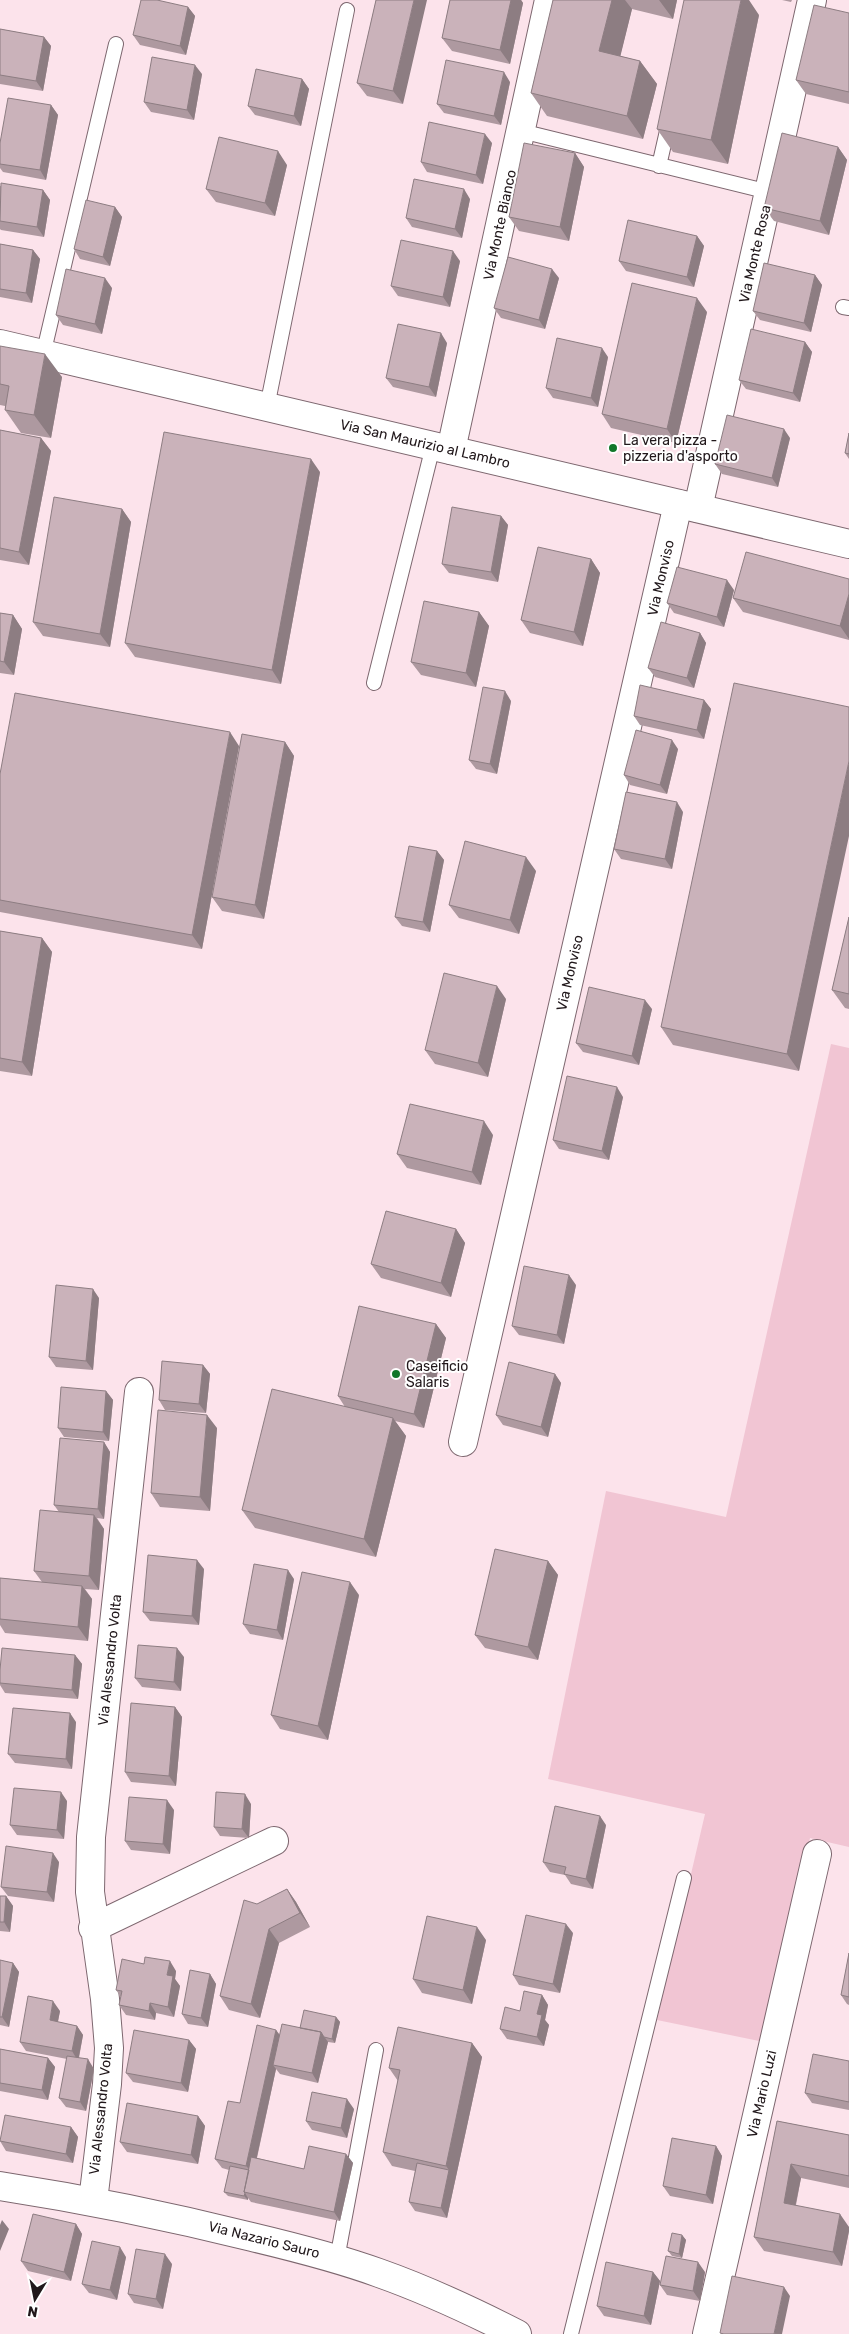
<svg xmlns="http://www.w3.org/2000/svg" width="849" height="2334" viewBox="0 0 849 2334" font-family="Rubik,sans-serif">
<style>
.green{fill:#f1c5d3}
.lines{fill:none;stroke-linecap:round;stroke-linejoin:round}
.service-casing{stroke:#7d676f;stroke-width:16}
.minor-casing{stroke:#7d676f;stroke-width:30}
.secondary-casing{stroke:#7d676f;stroke-width:30}
.service{stroke:#fff;stroke-width:14}
.minor{stroke:#fff;stroke-width:28}
.secondary{stroke:#fff;stroke-width:28}
.wall{fill:#ae99a0}
.shaded-wall{fill:#8d7d82}
.building{fill:#cab2ba;stroke:#8d7d82}
.poi-dot{fill:#11772a;stroke:#fff;stroke-width:2}
.labels{text-anchor:middle;dominant-baseline:central;stroke-width:4;stroke-linejoin:round;paint-order:stroke}
.street-label{font-size:14px;fill:#21181b;stroke:#fff}
.poi-label{font-size:14px;fill:#21181b;stroke:#fff;text-anchor:start}
</style>
<rect width="100%" height="100%" fill="#fce3eb"/>
<path class="green" d="M831,1044l18,4v799l-39,-9 -46,204 -107,-22 48,-206 -157,-35 58,-288 120,26z"/>
<g class="lines">
<defs>
<path id="service" d="M521,131l248,61
M659,166l10,-44
M843,307l6,1
M43,355l73,-311
M267,407l80,-397
M374,683l59,-237
M337,2259l39,-209
M571,2334l113,-456"/>
<path id="minor" d="M451,450l98,-450
M698,508l114,-508
M463,1442l215,-938
M93,1928l181,-87
M0,2186c85,13 168,30 252,51 42,10 86,21 127,36 48,17 93,38 138,61
M93,2201l14,-117 2,-36 -4,-49 -15,-107 1,-55 48,-445
M707,2334l110,-480"/>
<path id="secondary" d="M0,344l849,200"/>
</defs>
<use href="#service" class="service-casing"/>
<use href="#minor" class="minor-casing"/>
<use href="#secondary" class="secondary-casing"/>
<use href="#service" class="service"/>
<use href="#minor" class="minor"/>
<use href="#secondary" class="secondary"/>
</g>
<path class="wall" d="M376,0l27,104 -36,-8 -10,-13z
M450,0h71l2,3 -13,61 -58,-13 -10,-13z
M553,0h124l-4,19 -41,-10 -12,47 20,5 17,23 -14,55 -96,-23 -16,-23z
M782,0h10l-1,2z
M188,7l7,9 -9,39 -46,-10 -7,-10z
M849,13v91l-43,-10 -10,-14z
M759,15l-31,149 -55,-12 -16,-23z
M0,29l44,8 7,9 -8,45 -43,-7z
M202,74l-8,46 -43,-8 -7,-10z
M302,79l7,10 -8,37 -46,-11 -7,-9z
M510,82l-9,43 -57,-12 -7,-9z
M51,105l7,10 -12,65 -43,-8 -3,-4v-25z
M492,143l-9,41 -56,-12 -6,-10z
M838,147l9,13 -18,75 -55,-14 -10,-13z
M575,153l9,14 -15,74 -50,-10 -10,-14z
M287,165l-12,51 -59,-14 -10,-13z
M0,186l43,4 7,10 -6,37 -43,-7 -1,-1z
M470,199l-8,39 -50,-11 -6,-9z
M115,207l7,10 -12,49 -30,-7 -6,-10z
M697,236l7,10 -10,41 -68,-16 -7,-10z
M0,244l33,6 7,9 -8,44 -32,-6z
M460,261l-10,46 -52,-11 -7,-10z
M815,275l7,10 -11,47 -51,-12 -7,-9z
M559,278l-14,51 -44,-11 -7,-10z
M112,288l-10,46 -39,-9 -7,-10z
M707,312l-31,131 -65,-15 -9,-14z
M805,342l7,10 -12,50 -54,-13 -7,-9z
M447,343l-11,54 -43,-10 -7,-9z
M0,346l62,31 -11,61 -30,-5 -16,-23v-4l-5,-1z
M608,357l-10,50 -45,-9 -7,-10z
M0,430l41,8 10,13 -22,114 -29,-5z
M849,433v26l-4,-6z
M790,438l-12,49 -56,-13 -7,-10z
M320,472l-39,212 -146,-27 -10,-14z
M122,509l9,13 -21,125 -67,-11 -10,-14z
M501,516l7,9 -10,57 -49,-9 -7,-9z
M591,559l9,14 -17,73 -53,-13 -9,-13z
M849,579v61l-106,-28 -10,-14z
M734,590l-10,37 -50,-14 -7,-10z
M479,612l10,14 -13,61 -55,-12 -10,-13z
M0,613l13,2 9,14 -8,46 -14,-2z
M700,633l6,10 -12,45 -39,-11 -7,-9z
M704,700l7,9 -7,30 -64,-14 -6,-9z
M511,701l-14,73 -21,-5 -7,-9z
M849,707l-50,364 -126,-26 -12,-18z
M285,742l9,14 -30,163 -42,-8 -10,-14z
M239,746l-37,203 -202,-37v-138z
M678,749l-11,45 -37,-9 -6,-10z
M683,812l-11,57 -51,-10 -7,-10z
M437,851l7,9 -14,72 -28,-6 -7,-9z
M536,871l-17,63 -60,-16 -10,-13z
M849,917v92l-4,-1 -13,-18z
M0,931l42,7 10,14 -20,124 -32,-5z
M506,999l-18,78 -53,-13 -10,-14z
M652,1009l-13,56 -56,-13 -7,-9z
M623,1097l-14,63 -50,-11 -6,-9z
M493,1135l-12,50 -74,-17 -10,-14z
M456,1229l9,14 -14,54 -70,-19 -10,-14z
M576,1285l-12,59 -45,-9 -7,-9z
M99,1298l-6,72 -37,-3 -7,-10z
M436,1324l10,14 -22,90 -29,-7 11,15 -30,121 -121,-29 -13,-18 103,-103 -7,-11z
M203,1365l7,9 -4,39 -41,-3 -6,-10z
M555,1374l6,9 -13,54 -45,-12 -7,-10z
M106,1391l7,9 -4,41 -45,-4 -6,-9z
M217,1428l-7,83 -50,-4 -9,-14z
M104,1442l6,10 -6,67 -7,-1 7,11 -5,61 -14,-1 7,10 -4,42 -83,-8 -5,-8v-47l42,4 -8,-11 25,-59 -5,-7z
M548,1561l10,14 -20,85 -53,-12 -10,-13z
M204,1569l-5,56 -49,-4 -7,-9z
M294,1579l-11,61 -33,-6 -7,-10z
M359,1595l-31,145 -48,-11 -9,-14z
M75,1655l7,9 -4,35 -73,-6 -5,-8v-15z
M184,1657l-3,34 -39,-4 -7,-9z
M175,1707l7,10 -6,69 -45,-4 -6,-10z
M76,1722l-4,47 -57,-6 -7,-9z
M67,1801l-3,38 -47,-4 -7,-10z
M251,1804l-2,34 -29,-2 -6,-9z
M174,1810l-4,44 -39,-4 -6,-9z
M606,1825l-13,64 -22,-5 -6,-9 -15,-3 -7,-10z
M59,1862l-5,40 -46,-6 -7,-9z
M287,1889l9,13 14,25 -31,16 -19,75 -31,-8 -9,-14 37,-92z
M0,1896h6l7,10 -3,26 -10,-1z
M573,1933l-13,60 -41,-8 -6,-10z
M486,1940l-14,64 -50,-11 -9,-14z
M849,1953v52l-2,-1 -6,-9z
M0,1960l13,3 6,9 -10,55 -9,-2z
M176,1971l-1,8 5,7 -6,31 -18,-4 -1,7 -29,-5 -7,-10 2,-8 -5,-7z
M210,1974l6,10 -8,43 -20,-3 -6,-10z
M542,1995l6,10 -3,15 4,5 -5,21 -37,-7 -7,-10 20,-18z
M60,2011l-2,11 19,4 6,9 -4,23 15,11 -8,42 -20,-4 -7,-9 8,-39 -41,-8 -6,-9z
M336,2017l4,5 -5,21 -7,-1 -10,41 -38,-9 -4,-5 -19,89 47,11 42,-15 7,9 -13,58 -89,-19 -3,-4v2l-20,-4 -4,-4 5,-22 -7,-2 -7,-9 25,-56 36,-73 4,5 20,-7z
M189,2040l7,9 -8,43 -55,-10 -7,-9z
M472,2043l10,14 -35,161 -32,-7 -6,-9 6,-31 -23,-5 -9,-14 15,-71 -9,-13z
M0,2049l48,9 7,9 -7,33 -48,-9z
M849,2061v49l-37,-7 -7,-10z
M354,2109l-7,29 -35,-8 -6,-9z
M198,2116l7,10 -7,38 -71,-12 -7,-10z
M777,2121l72,14v53l-48,-10 -5,27 53,22v4l-7,35 -78,-15 -10,-14z
M71,2127l7,10 -5,26 -67,-12 -6,-10z
M716,2146l6,10 -9,48 -43,-8 -7,-10z
M76,2224l6,10 -11,47 -43,-10 -7,-10z
M682,2235l4,5 -4,18 -10,-2 -4,-5z
M126,2257l-9,43 -28,-7 -7,-9z
M172,2264l-9,45 -29,-6 -6,-9z
M653,2272l7,9 -9,44 -47,-9 -7,-10z
M705,2272l-5,29 -33,-6 -7,-10z"/>
<path class="shaded-wall" d="M414,0h13l-24,104 -10,-13z
M511,0h10l2,3 -13,61 -10,-14z
M612,0h13l7,9 -16,65 -17,-23z
M659,0h18l-4,19z
M741,0h8l10,15 -31,149 -17,-24z
M188,7l7,9 -9,39 -6,-9z
M44,37l7,9 -8,45 -7,-10z
M640,61l17,23 -14,55 -16,-23z
M195,65l7,9 -8,46 -7,-10z
M504,72l6,10 -9,43 -7,-9z
M302,79l7,10 -8,37 -7,-10z
M51,105l7,10 -12,65 -6,-10z
M485,134l7,9 -9,41 -7,-9z
M838,147l9,13 -18,75 -9,-14z
M278,151l9,14 -12,51 -10,-13z
M575,153l9,14 -15,74 -9,-14z
M464,189l6,10 -8,39 -7,-9z
M43,190l7,10 -6,37 -7,-10z
M115,207l7,10 -12,49 -7,-9z
M697,236l7,10 -10,41 -7,-10z
M33,250l7,9 -8,44 -6,-10z
M453,251l7,10 -10,46 -7,-10z
M552,269l7,9 -14,51 -6,-9z
M815,275l7,10 -11,47 -7,-9z
M105,278l7,10 -10,46 -7,-10z
M697,298l10,14 -31,131 -9,-14z
M441,333l6,10 -11,54 -7,-10z
M805,342l7,10 -12,50 -7,-9z
M602,348l6,9 -10,50 -7,-9z
M45,354l17,23 -11,61 -17,-23z
M784,429l6,9 -12,49 -6,-9z
M41,438l10,13 -22,114 -10,-13z
M311,459l9,13 -39,212 -9,-14z
M122,509l9,13 -21,125 -10,-13z
M501,516l7,9 -10,57 -7,-10z
M591,559l9,14 -17,73 -9,-14z
M727,580l7,10 -10,37 -7,-10z
M849,594v45l-9,-13z
M479,612l10,14 -13,61 -10,-14z
M13,615l9,14 -8,46 -10,-13z
M700,633l6,10 -12,45 -7,-10z
M505,691l6,10 -14,73 -7,-10z
M704,700l7,9 -7,30 -7,-9z
M230,732l9,14 -37,203 -10,-14z
M672,740l6,9 -11,45 -7,-9z
M285,742l9,14 -30,163 -9,-14z
M849,761v75l-50,235 -12,-17z
M677,802l6,10 -11,57 -7,-10z
M437,851l7,9 -14,72 -7,-10z
M526,857l10,14 -17,63 -9,-14z
M42,938l10,14 -20,124 -10,-14z
M497,986l9,13 -18,78 -10,-14z
M645,1000l7,9 -13,56 -7,-9z
M617,1087l6,10 -14,63 -7,-9z
M484,1121l9,14 -12,50 -9,-13z
M456,1229l9,14 -14,54 -10,-14z
M569,1275l7,10 -12,59 -7,-9z
M93,1289l6,9 -6,72 -7,-9z
M436,1324l10,14 -22,90 -10,-14z
M203,1365l7,9 -4,39 -7,-9z
M555,1374l6,9 -13,54 -7,-10z
M106,1391l7,9 -4,41 -6,-9z
M207,1415l10,13 -7,83 -10,-14z
M393,1418l13,18 -30,121 -12,-18z
M104,1442l6,10 -6,67 -6,-10z
M94,1515l10,14 -5,61 -10,-14z
M197,1560l7,9 -5,56 -7,-9z
M548,1561l10,14 -20,85 -10,-13z
M288,1570l6,9 -11,61 -6,-10z
M350,1582l9,13 -31,145 -10,-14z
M82,1586l10,13 -4,42 -10,-14z
M177,1648l7,9 -3,34 -7,-9z
M75,1655l7,9 -4,35 -6,-9z
M175,1707l7,10 -6,69 -7,-10z
M70,1713l6,9 -4,47 -6,-10z
M61,1792l6,9 -3,38 -7,-9z
M245,1794l6,10 -2,34 -7,-9z
M167,1800l7,10 -4,44 -7,-10z
M600,1816l6,9 -13,64 -7,-10z
M53,1853l6,9 -5,40 -7,-10z
M287,1889l9,13 14,25 -10,-14z
M6,1896l7,10 -3,26 -6,-10z
M566,1924l7,9 -13,60 -7,-9z
M477,1927l9,13 -14,64 -9,-14z
M269,1929l10,14 -19,75 -9,-14z
M170,1961l6,10 -1,8 5,7 -6,31 -6,-10 -1,-32z
M13,1963l6,9 -10,55 -7,-10z
M210,1974l6,10 -8,43 -7,-9z
M542,1995l6,10 -3,15 4,5 -5,21 -7,-9v-23z
M53,2001l7,10 -4,19 -6,-10z
M150,2003l6,10 -1,7 -6,-9z
M336,2017l4,5 -5,21 -3,-4z
M77,2026l6,9 -5,26 -6,-10z
M276,2030l6,9 -9,26 3,4 -27,124 1,-23 -4,-4z
M321,2032l7,10 -10,41 -6,-10z
M189,2040l7,9 -8,43 -7,-9z
M472,2043l10,14 -35,161 -6,-10 8,-38 -3,-4z
M48,2058l7,9 -7,33 -6,-10z
M88,2059l6,10 -8,42 -6,-9z
M347,2099l7,10 -7,29 -6,-10z
M198,2116l7,10 -7,38 -7,-9z
M71,2127l7,10 -5,26 -7,-9z
M716,2146l6,10 -9,48 -7,-9z
M346,2154l7,9 -13,58 -6,-9z
M791,2164l10,14 -8,39 -9,-14z
M245,2193l3,5v2l-4,-4z
M840,2214l9,13v4l-7,35 -9,-14z
M2,2220l7,9 -9,22v-26z
M76,2224l6,10 -11,47 -7,-9z
M682,2235l4,5 -4,18 -3,-4z
M120,2247l6,10 -9,43 -7,-10z
M165,2254l7,10 -9,45 -7,-10z
M698,2262l7,10 -5,29 -7,-10z
M653,2272l7,9 -9,44 -7,-9z
M784,2287l6,9 -8,38h-8z"/>
<path class="building" d="M141,0h16l31,7 -8,39 -47,-11z
M376,0h38l-21,91 -36,-8z
M450,0h61l-11,50 -58,-12z
M553,0h59l-13,51 41,10 -13,55 -96,-23z
M684,0h57l-30,140 -54,-11z
M814,5l35,8v79l-53,-12z
M0,29l44,8 -8,44 -36,-6z
M152,57l43,8 -8,45 -43,-8z
M446,60l58,12 -10,44 -57,-12z
M256,69l46,10 -8,37 -46,-10z
M8,98l43,7 -11,65 -40,-6v-21z
M429,122l56,12 -9,41 -55,-13z
M782,133l56,14 -18,74 -56,-13z
M219,137l59,14 -13,52 -59,-14z
M524,143l51,10 -15,74 -51,-10z
M414,179l50,10 -9,40 -49,-11z
M1,183l42,7 -6,37 -37,-6z
M86,200l29,7 -12,50 -29,-8z
M628,220l69,16 -10,41 -68,-16z
M401,240l52,11 -10,46 -52,-11z
M0,244l33,6 -7,43 -26,-4z
M508,257l44,12 -13,51 -45,-12z
M764,263l51,12 -11,48 -51,-12z
M66,269l39,9 -10,46 -39,-9z
M632,283l65,15 -30,131 -65,-15z
M398,324l43,9 -12,54 -43,-9z
M751,329l54,13 -12,51 -54,-13z
M557,338l45,10 -11,50 -45,-10z
M0,346l45,8 -11,61 -29,-5 4,-24 -9,-2z
M727,415l57,14 -12,49 -57,-14z
M0,430l41,8 -22,114 -19,-4z
M164,432l147,27 -39,211 -147,-27z
M849,433v21l-4,-1z
M54,497l68,12 -22,125 -67,-12z
M452,507l49,9 -10,56 -49,-8z
M538,547l53,12 -17,73 -53,-12z
M746,552l103,27v15l-9,32 -107,-28z
M677,567l50,13 -10,37 -50,-14z
M424,601l55,11 -13,61 -55,-11z
M0,613l13,2 -9,47 -4,-1z
M661,622l39,11 -13,45 -39,-10z
M734,683l115,24v54l-62,293 -126,-27z
M640,685l64,15 -7,30 -63,-14z
M483,687l22,4 -15,73 -21,-4z
M15,693l215,39 -38,203 -192,-35v-126z
M636,730l36,10 -12,45 -36,-10z
M242,734l43,8 -30,163 -43,-8z
M626,792l51,10 -12,57 -51,-10z
M465,841l61,16 -16,63 -61,-15z
M409,846l28,5 -14,71 -28,-5z
M849,917v77l-17,-4z
M0,931l42,7 -20,124 -22,-4z
M444,973l53,13 -19,77 -53,-13z
M589,987l56,13 -13,56 -56,-13z
M567,1076l50,11 -15,64 -49,-11z
M410,1104l74,17 -12,51 -75,-18z
M386,1211l70,18 -15,54 -70,-19z
M524,1266l45,9 -12,60 -45,-9z
M56,1285l37,4 -7,72 -37,-4z
M359,1306l77,18 -22,90 -76,-18z
M162,1361l41,4 -4,39 -40,-4z
M509,1362l46,12 -14,53 -45,-12z
M61,1387l45,4 -3,41 -45,-4z
M272,1389l121,29 -29,121 -122,-29z
M158,1410l49,5 -7,82 -49,-4z
M60,1438l44,4 -6,67 -44,-4z
M40,1510l54,5 -5,61 -55,-5z
M495,1549l53,12 -20,86 -53,-12z
M148,1555l49,5 -5,56 -49,-4z
M254,1564l34,6 -11,60 -34,-6z
M302,1572l48,10 -32,144 -47,-11z
M0,1578l82,8 -4,41 -78,-8z
M138,1645l39,3 -3,34 -39,-4z
M2,1648l73,7 -3,35 -72,-7v-13z
M131,1703l44,4 -6,69 -44,-4z
M13,1708l57,5 -4,46 -58,-5z
M14,1788l47,4 -4,38 -47,-5z
M216,1792l29,2 -3,35 -28,-2z
M129,1797l38,3 -4,44 -38,-3z
M555,1806l45,10 -14,63 -22,-5 2,-7 -23,-5z
M6,1846l47,7 -6,39 -46,-5z
M287,1889l13,24 -31,16 -18,75 -31,-8 24,-96 13,4z
M0,1896h6l-2,26h-4z
M526,1915l40,9 -13,60 -40,-9z
M427,1916l50,11 -14,63 -50,-11z
M849,1953v44l-8,-2z
M145,1957l25,4 -3,14 6,1 -5,31 -18,-4 -1,8 -30,-6 3,-14 -6,-1 6,-31 22,5z
M0,1960l13,3 -11,54h-2z
M190,1970l20,4 -9,44 -19,-4z
M524,1991l18,4 -5,19 5,1 -5,22 -37,-8 5,-22 15,4z
M28,1996l25,5 -3,19 27,6 -5,25 -52,-9z
M304,2010l32,7 -4,22 -8,-2 -3,-5 -21,-4z
M282,2024l39,8 -9,41 -39,-8z
M257,2025l19,5 -30,136 -31,-7 13,-58 12,2z
M398,2027l74,16 -26,123 -63,-14 17,-82 -11,-2z
M134,2030l55,10 -8,43 -55,-10z
M0,2049l48,9 -6,32 -42,-7z
M813,2054l36,7v41l-44,-9z
M67,2056l21,3 -8,43 -21,-4z
M312,2092l35,7 -6,29 -35,-7z
M127,2103l71,13 -7,39 -71,-13z
M5,2115l66,12 -5,27 -66,-13z
M777,2121l72,14v41l-58,-12 -7,39 56,11 -7,38 -79,-15z
M672,2138l44,8 -10,49 -43,-9z
M309,2146l37,8 -12,58 -90,-20 7,-35 53,12z
M417,2163l32,7 -8,38 -32,-6z
M230,2166l19,4 -5,22 1,1 -1,3 -20,-4z
M33,2214l43,10 -12,48 -43,-11z
M672,2233l10,2 -3,19 -11,-3z
M92,2241l28,6 -10,43 -28,-6z
M136,2249l29,5 -9,45 -28,-5z
M666,2256l32,6 -5,29 -33,-6z
M606,2262l47,10 -9,44 -47,-10z
M732,2276l52,11 -10,47h-50l-4,-1z"/>
<g class="poi-dot">
<circle cx="613" cy="448" r="5"/>
<circle cx="396" cy="1374" r="5"/>
</g>
<g class="labels">
<g class="street-label">
<text transform="translate(500 225) rotate(-78)">Via Monte Bianco</text>
<text transform="translate(755 254) rotate(-77)">Via Monte Rosa</text>
<text transform="translate(425 444) rotate(13)">Via San Maurizio al Lambro</text>
<text transform="translate(661 578) rotate(-77)">Via Monviso</text>
<text transform="translate(570 973) rotate(-77)">Via Monviso</text>
<text transform="translate(110 1660) rotate(-84)">Via Alessandro Volta</text>
<text transform="translate(762 2094) rotate(-77)">Via Mario Luzi</text>
<text transform="translate(101 2109) rotate(-84)">Via Alessandro Volta</text>
<text transform="translate(264 2240) rotate(14)">Via Nazario Sauro</text>
</g>
<g class="poi-label">
<text x="623" y="440">La vera pizza -<tspan x="623" dy="16">pizzeria d'asporto</tspan></text>
<text x="406" y="1366">Caseificio<tspan x="406" dy="16">Salaris</tspan></text>
</g>
</g>
<g transform="translate(35 2299) rotate(190)" stroke="#ffffff" stroke-width="4" paint-order="stroke">
<path d="M0-4L9 19L0 12L-9 19Z" fill="#21181b"/>
<text y="-8" font-size="14" font-weight="bold" text-anchor="middle" fill="#21181b">N</text>
</g>
</svg>
